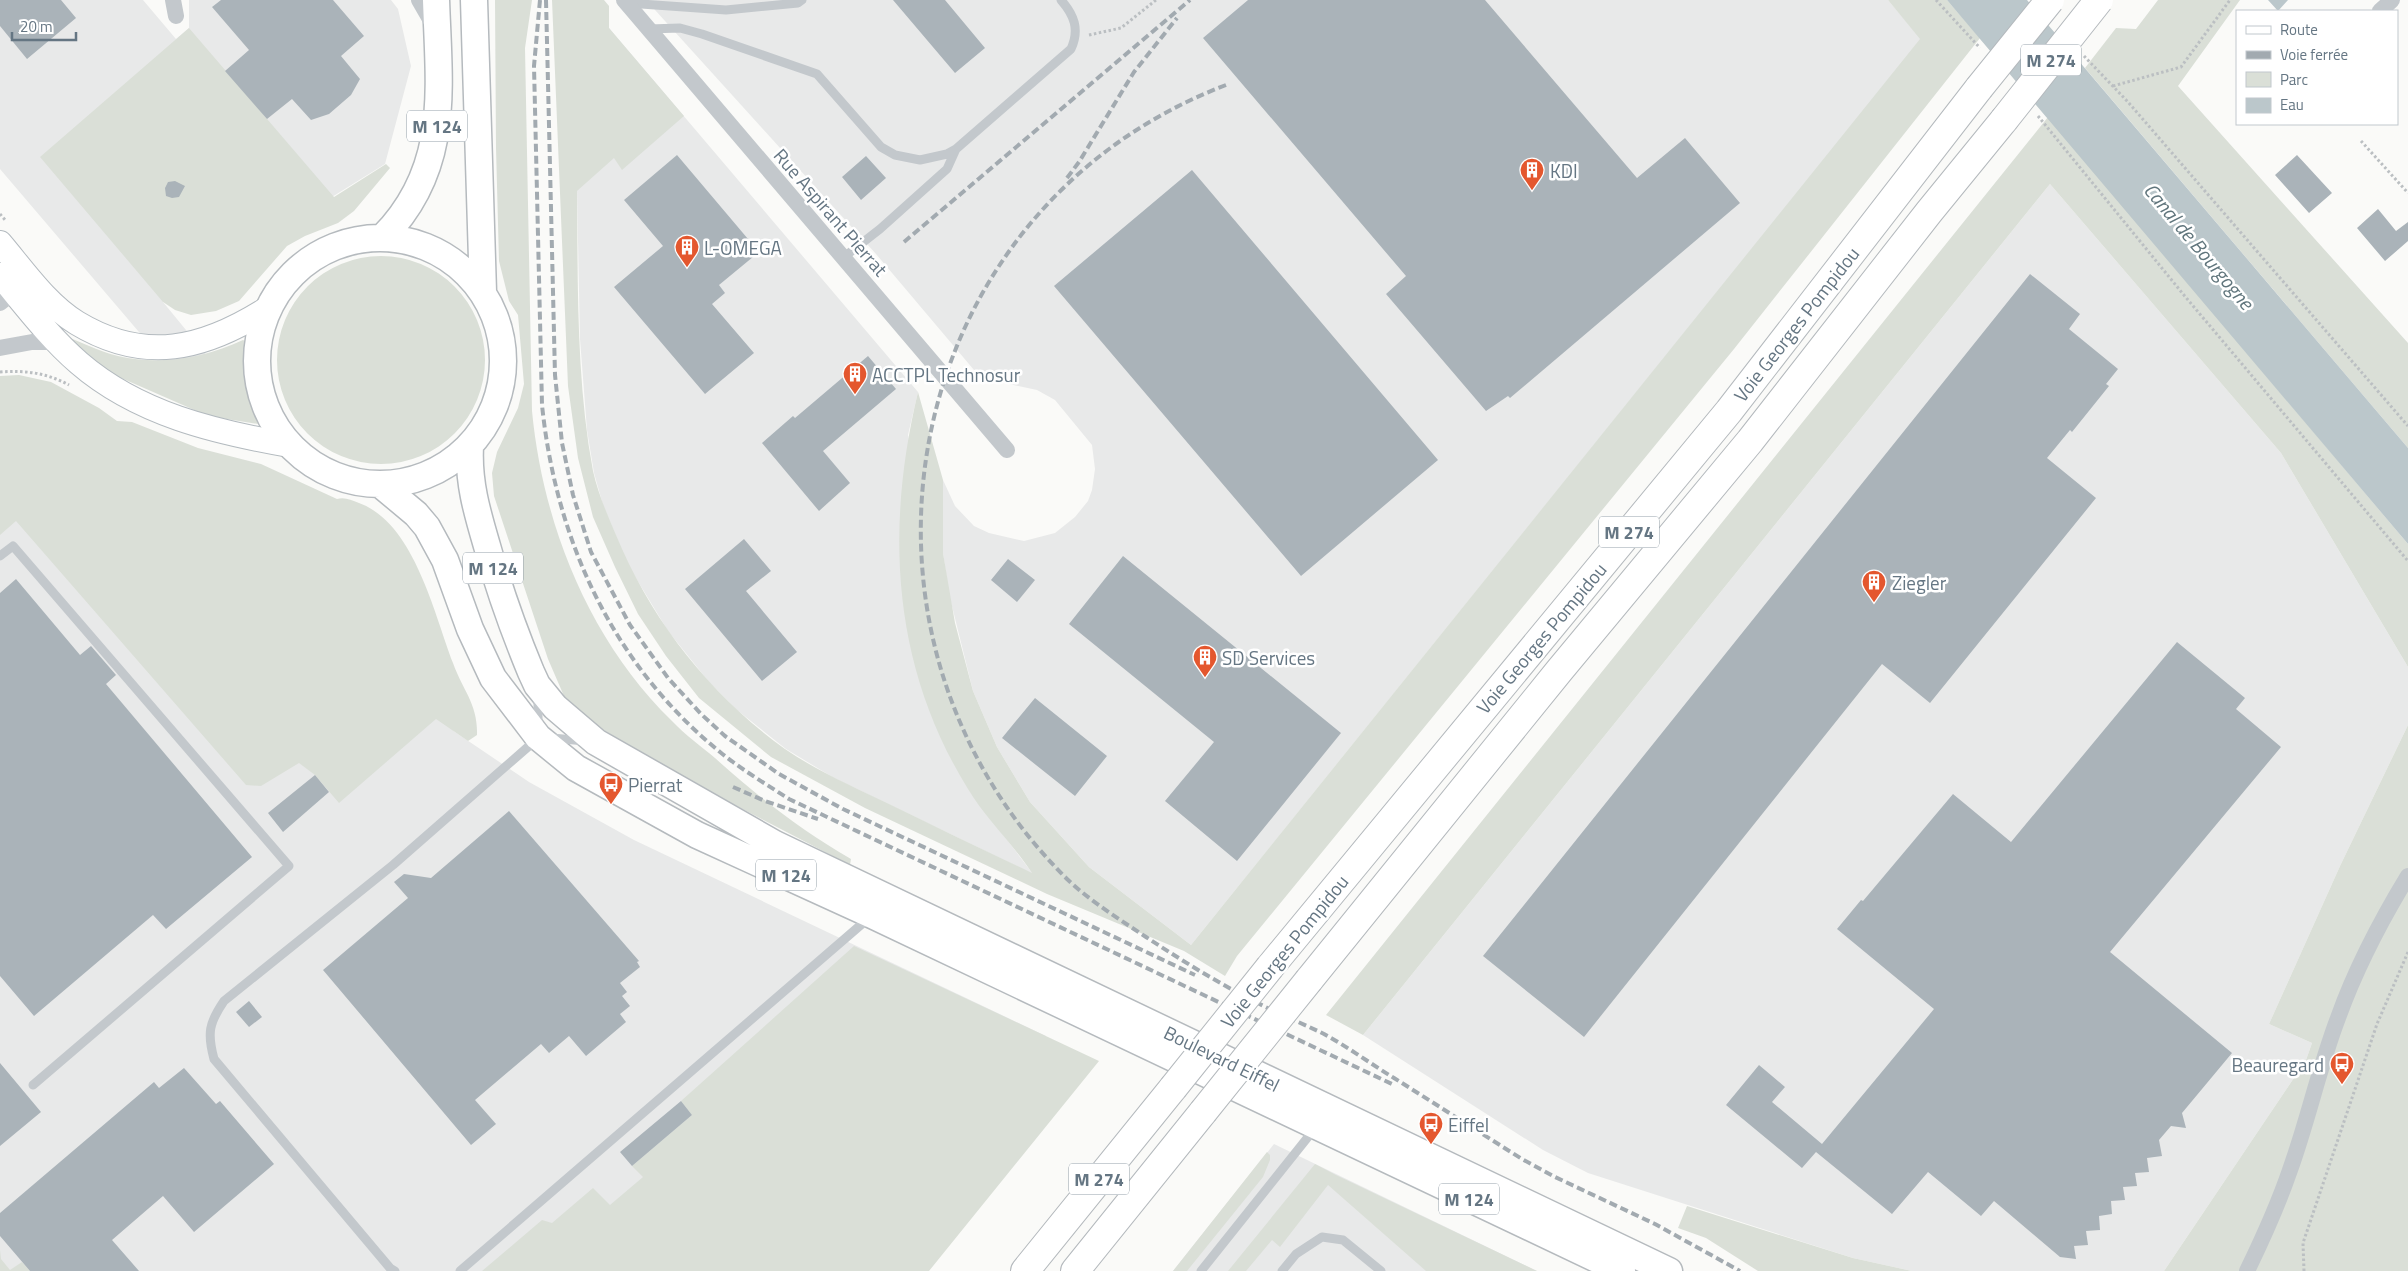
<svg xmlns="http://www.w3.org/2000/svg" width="2408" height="1271" viewBox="0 0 2408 1271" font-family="'Titillium Web',sans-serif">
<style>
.built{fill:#e8e9e9}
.green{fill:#dadfd7}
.water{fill:#bbc7cb}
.building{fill:#aab3b9}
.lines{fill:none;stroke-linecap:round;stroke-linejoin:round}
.secondary-casing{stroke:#b3babf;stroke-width:26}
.primary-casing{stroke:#b5babe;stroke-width:29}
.highway-casing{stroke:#b4b9bd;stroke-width:30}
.path{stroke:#bbbfc2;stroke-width:3;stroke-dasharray:2.5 2.5;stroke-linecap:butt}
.lane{stroke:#c3c8cc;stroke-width:9}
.street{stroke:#c3c8cc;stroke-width:16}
.secondary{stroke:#fff;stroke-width:24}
.primary{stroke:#fff;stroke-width:26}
.highway{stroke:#fff;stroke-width:28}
.rail{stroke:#a2aab0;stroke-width:4;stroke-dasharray:8 4;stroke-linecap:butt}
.highway-bridge-casing{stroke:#b4b9bd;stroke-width:30;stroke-linecap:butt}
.highway-bridge{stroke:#fff;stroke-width:28}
.labels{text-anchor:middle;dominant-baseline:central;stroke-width:5;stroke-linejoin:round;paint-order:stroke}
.shield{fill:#fff;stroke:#939fa8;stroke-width:1}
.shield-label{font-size:18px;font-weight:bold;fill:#657683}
.poi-label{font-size:19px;fill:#657683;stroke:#fff;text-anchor:start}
.street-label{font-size:19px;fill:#657683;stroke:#fff}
.water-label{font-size:20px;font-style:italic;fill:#60757c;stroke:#fff}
</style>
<rect width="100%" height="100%" fill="#fafaf8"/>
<path class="built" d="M0,0h143l33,39 13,-11v-28h202l7,9 13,57 -26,98 -222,138 78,95 19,13 -52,3 -208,-244z
M646,0h1242l33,39 -730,906 -102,-78 -59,-65 -33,-55 -24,-56 -24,-97 -6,-41v-73l12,26 19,20 15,7 35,8 31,-8 20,-16 13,-16 4,-11 3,-21 -3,-24 -37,-45 -18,-10 -51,-11 -12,-9 -98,-116z
M609,28l309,364 -10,43 61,355 64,84 -199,-96 -48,-29 -49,-39 -28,-28 -41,-51 -40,-66 -25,-60 -9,-32 -7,-43 -7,-91 -3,-148z
M2050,184l231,269 127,214v58l-68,141 -71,158 43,19 -6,17 -142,211h-252l-59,-13 -265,-85 -45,-23 -180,-115z
M0,413l117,8 338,311 74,50 105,58 412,196 -187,235h-859z
M1274,1144l263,127h-364z"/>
<path class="green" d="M495,0h37l-7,48 7,363c11,114 57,229 140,310 13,14 29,25 43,37 43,39 86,72 136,101l-1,6 -119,-62 -97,-54 -43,-27 -24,-19 -19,-44 -54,-163 -2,-23 5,-21 21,-44 6,-24 -6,-69 -9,-14 -10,-40 -3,-113z
M552,0h52l5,6v22l75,88 -62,54 -8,-12 -37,33c1,93 -1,188 16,280 5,22 14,43 23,64 35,85 94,160 169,214 32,22 69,38 104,55 47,23 95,46 143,69 -19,-29 -46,-54 -64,-84 -76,-123 -83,-259 -50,-397l25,88v73l12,70 18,68 24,56 33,55 59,65 102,78 729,-906 -32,-39h59l33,38 -246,311 -497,607 -12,20 -41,-25 -137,-57 -182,-86 -94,-51 -72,-59 -33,-42 -28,-42 -23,-47 -22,-50 -15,-59 -10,-72z
M2158,0h82l-62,86 230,257v105l-323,-380 31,-40 20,1z
M189,28l145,169 52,-33 4,4 -36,43 -16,12 -33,13 -18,10 -48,55 -23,10 -25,4 -16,-5 -12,-8 -123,-145z
M2048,117l360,427v123l-127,-214 -231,-269 -687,851 -37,-20z
M277 360a104 104 0 1 1 208 0a104 104 0 1 1-208 0Z
M60,334c19,7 38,17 58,22 43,10 86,2 125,-16l2,1c-4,33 1,53 13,83l-50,-8 -96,-42z
M19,375l32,7 48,26 18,13 15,1 66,26 63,16 76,35c8,-2 14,1 22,4 55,20 75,110 94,160 10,28 25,41 24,72l-9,6 -32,-22 -97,84 -24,-28 -16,-12 -38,23 -15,-1 -230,-264 -16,14v-159z
M2408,725v546h-244l142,-211 6,-17 -43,-19 71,-158z
M854,946l245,115 -170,210h-447l60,-51 10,3 41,-35 17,17 33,-28 -11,-11 60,-51 -11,-14z
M1267,1152l3,3v5l-7,17 -76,94h-14z
M1315,1164l21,11 201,96h-111l-98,-86 -48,62 -8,-7 -26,31h-18z
M1687,1206l166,52 59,13h-154l-52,-33 -28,-10z
M0,1250l1,9 9,11 12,-8 8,9h-30z"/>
<path class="water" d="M1947,0h80l381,448v96z
M2268,0h20l-10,11z"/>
<path class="building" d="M0,0h61l15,18 -49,41 -27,-33z
M221,0h112l31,36 -23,20 19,23 -9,16 -22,19 -18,6 -19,-21 -25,20 -42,-48 24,-21 -37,-43z
M893,0h52l40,48 -30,25z
M1248,0h237l152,178 48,-40 55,65 -230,195 -2,-2 -22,15 -100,-117 20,-18 -203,-238z
M677,155l82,97 -40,33 6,8 -13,11 42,49 -49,41 -91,-107 49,-41 -39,-46z
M2297,155l35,38 -23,20 -34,-38z
M866,156l20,22 -25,22 -19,-23z
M1192,170l246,290 -137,116 -247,-290z
M175,181l10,5 -6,11 -7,1 -6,-2 -1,-8 3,-6z
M2378,209l18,22 12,-9v19l-23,20 -28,-33z
M2030,274l50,40 -11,15 49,40 -12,15 3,2 -37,46 -2,-2 -23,28 49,40 -166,205 -48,-39 -298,373 -101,-81z
M868,356l28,33 -73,62 27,32 -31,28 -57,-68 31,-27 2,2z
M744,539l27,32 -25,20 51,61 -35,29 -77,-92z
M1123,556l218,177 -104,128 -72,-60 49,-59 -145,-118z
M1008,559l27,21 -18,22 -26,-22z
M16,579l64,76 11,-9 25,29 -10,9 146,173 -86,72 -13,-14 -119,101 -34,-40v-383z
M2177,642l68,56 -9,11 45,38 -171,205 122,101 -50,60 4,15 -15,-2 -12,14 3,16 -15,2 2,14 -14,1 2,13 -14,1 2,13 -14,1 1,13 -13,2 1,14 -14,1 2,14 -14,1 2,13 -16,-2 -66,-56 -13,15 -53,-44 -36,42 -76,-62 -14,16 -76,-63 33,-40 26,22 -13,15 50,42 112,-135 -97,-80 24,-29 2,1 90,-107 58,48z
M1035,698l72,58 -32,40 -73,-58z
M315,775l14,17 -46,40 -15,-19z
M509,811l130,150 -2,1 3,5 -20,16 7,9 -5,4 8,10 -10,8 6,8 -40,34 -17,-20 -20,17 -8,-9 -66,56 21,24 -25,21 -148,-175 85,-72 -14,-16 10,-8 27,4z
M249,1001l13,16 -13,10 -13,-15z
M0,1063l41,49 -41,34z
M184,1068l32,36 4,-3 54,63 -80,68 -31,-36 -51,44 27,31h-109l-30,-35v-23l154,-131 5,6z
M681,1101l11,14 -60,51 -12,-14z"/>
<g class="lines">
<defs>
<path id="secondary" d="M0,243c23,27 46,61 77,80 68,41 127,26 190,-14
M0,275c25,30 49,62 79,88 59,51 136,69 210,82"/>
<path id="primary" d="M474,0l9,292
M383,237c68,-69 56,-148 53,-237
M257 361a123 123 0 1 1 246 0a123 123 0 1 1-246 0Z
M470,446c-2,36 7,66 17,100 12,43 27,85 44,126l6,13 18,22 41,35 179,102 894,427
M380,484l36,30 11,13 18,33 25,69 23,49 45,59 38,31 121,67 175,80 750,356"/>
<path id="highway" d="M1270,967l459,-556 250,-323
M1309,980l250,-309 191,-230 179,-229 75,-92
M1025,1271l148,-183
M1075,1271l128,-159"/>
</defs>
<use href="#secondary" class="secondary-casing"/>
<use href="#primary" class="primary-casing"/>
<use href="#highway" class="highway-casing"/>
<path class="path" d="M1936,0l44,48
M1089,35l32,-7 35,-28
M2084,56l44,46 280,324
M2113,86l68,-19 49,-67
M2038,116l145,178 225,267
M2361,141l47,52
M0,214l6,7
M0,372c25,-2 47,1 69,13
M2304,1271l-1,-28 74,-219 31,-72"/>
<path class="lane" d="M627,3l99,7 72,-7 4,-3
M649,29l31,-1 22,6 115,40 64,73 14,8 25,5 27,-6 9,-5 115,-100c9,-20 3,-34 -10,-49
M844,257l36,-28 67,-60 9,-20
M0,556l13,-10 276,320 -256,219
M538,695v32
M551,738l35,3
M395,1271l-5,-3 -176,-209c-7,-26 -5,-36 10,-58l169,-136 144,-126
M460,1271l410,-354
M1201,1271l115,-144
M1282,1271l14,-17 26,-17 21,3 38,31"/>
<path class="street" d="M173,0l3,16
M419,0l15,26
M624,0l383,450
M2380,11l12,-11
M0,303l14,-11 8,4
M0,348l32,-6h24
M2247,1271c16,-33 31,-66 43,-101 18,-50 29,-102 48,-152 18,-50 42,-96 70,-142"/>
<use href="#secondary" class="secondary"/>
<use href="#primary" class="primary"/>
<use href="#highway" class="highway"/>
<path class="rail" d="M540,0l-6,66 8,339c14,136 71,260 178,347 22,18 46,32 69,47l603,285
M546,0l9,375 7,68 11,52 18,57 39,73 38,53 33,36 24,22 54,38 64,35 352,166
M1226,85c-330,126 -407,548 -159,794 23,22 52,40 79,58 35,23 72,46 110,65 22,12 46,21 68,32 24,13 47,30 70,44 43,27 85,54 128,81l33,18 100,47 85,47
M1067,178l12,-16 55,-90 43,-54
M904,242l286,-242
M733,787l32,14 53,18"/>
<defs>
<path id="highway-bridge" d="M1979,88l71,-88
M2004,120l95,-120
M1173,1088l97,-121
M1203,1112l106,-132"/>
</defs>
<use href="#highway-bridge" class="highway-bridge-casing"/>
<use href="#highway-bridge" class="highway-bridge"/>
</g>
<defs>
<symbol id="building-pin" viewBox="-11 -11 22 30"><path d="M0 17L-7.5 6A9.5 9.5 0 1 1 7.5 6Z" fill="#e4572e" stroke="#fff"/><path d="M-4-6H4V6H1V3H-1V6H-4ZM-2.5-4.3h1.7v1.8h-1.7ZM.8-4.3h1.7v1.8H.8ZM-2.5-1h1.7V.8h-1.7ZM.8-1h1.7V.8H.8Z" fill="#fff"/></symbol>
<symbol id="bus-pin" viewBox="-11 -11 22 30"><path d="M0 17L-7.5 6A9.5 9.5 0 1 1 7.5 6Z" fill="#e4572e" stroke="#fff"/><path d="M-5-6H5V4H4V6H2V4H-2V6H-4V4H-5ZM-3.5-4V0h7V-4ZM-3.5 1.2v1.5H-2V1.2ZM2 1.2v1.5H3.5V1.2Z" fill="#fff"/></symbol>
</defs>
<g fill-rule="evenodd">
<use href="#building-pin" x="1518" y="156" width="28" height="38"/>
<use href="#building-pin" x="673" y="233" width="28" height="38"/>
<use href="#building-pin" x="841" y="360" width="28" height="38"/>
<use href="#building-pin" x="1860" y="568" width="28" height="38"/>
<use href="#building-pin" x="1191" y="643" width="28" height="38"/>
<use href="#bus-pin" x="597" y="770" width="28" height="38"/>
<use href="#bus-pin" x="2328" y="1050" width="28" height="38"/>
<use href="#bus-pin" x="1417" y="1110" width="28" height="38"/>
</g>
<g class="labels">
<g class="shield">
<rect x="2021" y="44.5" width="60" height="31" rx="4"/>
<rect x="407" y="110.5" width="60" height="31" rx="4"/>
<rect x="1599" y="516.5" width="60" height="31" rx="4"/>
<rect x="463" y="552.5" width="60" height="31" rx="4"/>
<rect x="756" y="859.5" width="60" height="31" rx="4"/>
<rect x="1069" y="1163.5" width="60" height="31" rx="4"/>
<rect x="1439" y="1183.5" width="60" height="31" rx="4"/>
</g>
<g class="shield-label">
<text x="2051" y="60">M 274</text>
<text x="437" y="126">M 124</text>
<text x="1629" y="532">M 274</text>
<text x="493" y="568">M 124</text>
<text x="786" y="875">M 124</text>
<text x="1099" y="1179">M 274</text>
<text x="1469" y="1199">M 124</text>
</g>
<g class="poi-label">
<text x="1550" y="170">KDI</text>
<text x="704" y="247">L-OMEGA</text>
<text x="872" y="374">ACCTPL Technosur</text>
<text x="1892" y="582">Ziegler</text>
<text x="1222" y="657">SD Services</text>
<text x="628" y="784">Pierrat</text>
<text x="2324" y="1064" text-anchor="end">Beauregard</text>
<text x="1448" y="1124">Eiffel</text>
</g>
<g class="street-label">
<text transform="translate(831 212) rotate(49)">Rue Aspirant Pierrat</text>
<text transform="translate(1796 324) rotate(-52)">Voie Georges Pompidou</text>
<text transform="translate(1541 638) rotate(-50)">Voie Georges Pompidou</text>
<text transform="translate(1284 951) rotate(-51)">Voie Georges Pompidou</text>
<text transform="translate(1222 1058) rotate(26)">Boulevard Eiffel</text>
</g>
<g class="water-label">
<text transform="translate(2199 246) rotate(50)">Canal de Bourgogne</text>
</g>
</g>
<rect x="2236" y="10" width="162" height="115" fill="#ffffff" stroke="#c1c8cd"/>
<rect x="2246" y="26" width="25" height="8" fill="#ffffff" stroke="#c1c8cd"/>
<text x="2280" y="35" font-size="15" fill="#657683">Route</text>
<rect x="2246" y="51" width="25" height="8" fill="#a2aab0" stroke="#c1c8cd"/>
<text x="2280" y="60" font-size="15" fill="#657683">Voie ferrée</text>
<rect x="2246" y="72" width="25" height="15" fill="#dadfd7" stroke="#c1c8cd"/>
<text x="2280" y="85" font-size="15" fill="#657683">Parc</text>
<rect x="2246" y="98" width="25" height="15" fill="#bbc7cb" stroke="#c1c8cd"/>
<text x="2280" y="110" font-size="15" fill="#657683">Eau</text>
<path d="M12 32v8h64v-8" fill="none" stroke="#657683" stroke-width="2.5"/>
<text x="20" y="32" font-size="15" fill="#657683" stroke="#ffffff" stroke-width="4" paint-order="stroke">20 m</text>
</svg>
